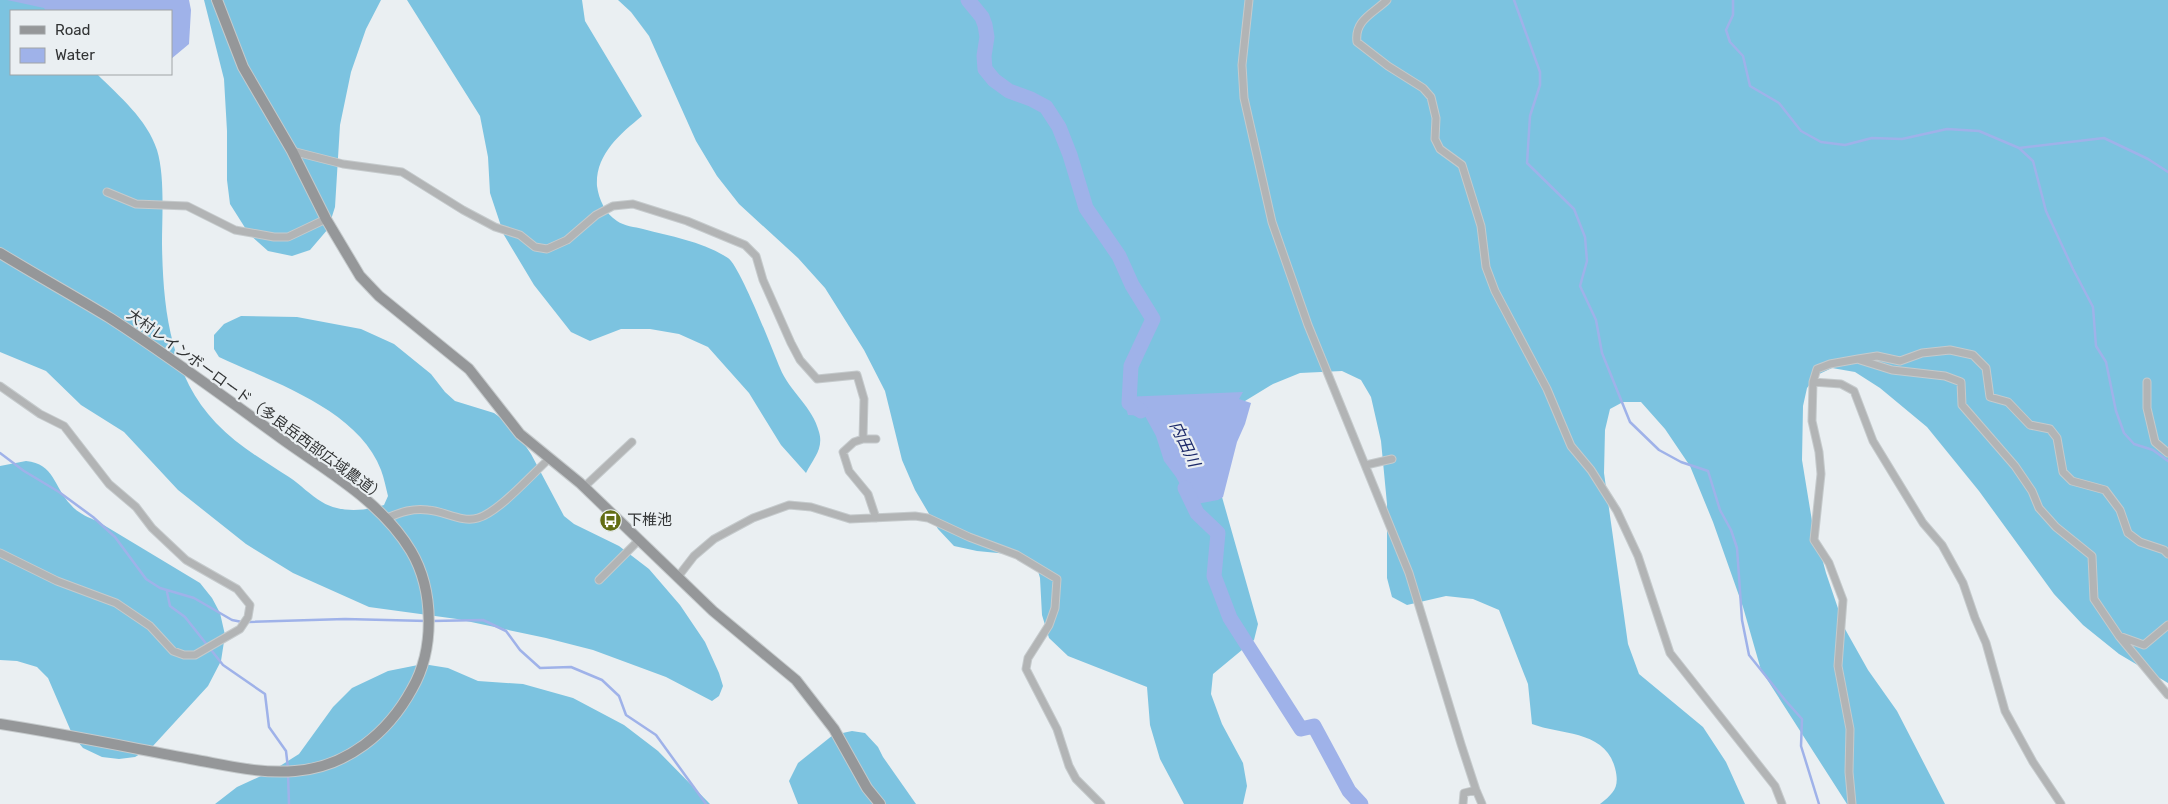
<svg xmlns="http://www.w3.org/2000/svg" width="2168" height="804" viewBox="0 0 2168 804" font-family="Rubik,'Noto Sans JP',sans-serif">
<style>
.forest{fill:#7cc3e0}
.water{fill:#9fb2e9}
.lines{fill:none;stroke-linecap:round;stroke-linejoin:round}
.stream{stroke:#9fb2e9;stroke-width:2.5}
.river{stroke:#9fb2e9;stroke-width:15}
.street-casing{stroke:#c5cacc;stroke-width:9}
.secondary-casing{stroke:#c5cacc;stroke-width:12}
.street{stroke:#b2b4b5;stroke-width:7}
.secondary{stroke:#959799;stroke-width:10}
.labels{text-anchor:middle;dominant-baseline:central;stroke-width:4.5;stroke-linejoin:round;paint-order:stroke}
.street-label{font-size:15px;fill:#323435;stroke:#eaeff2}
.poi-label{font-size:15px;fill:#323435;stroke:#eaeff2;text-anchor:start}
.water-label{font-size:16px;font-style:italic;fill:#1c2a6a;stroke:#eaeff2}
</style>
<rect width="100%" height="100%" fill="#eaeff2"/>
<path class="forest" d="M0,0h51v11h-40v63h86c22,22 50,45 60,76 8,26 5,67 5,94 1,65 8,130 54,179 21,22 48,38 73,54 12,8 21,18 33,25 17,11 44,9 62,3l4,-9c-2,-8 -4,-18 -7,-26 -23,-61 -109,-88 -162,-113l-5,-8v-14l10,-11 17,-8 56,1 64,12 33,15 37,30 14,18 10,9 39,12 19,14 18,27 33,62 10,8 45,22 30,23 31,36 25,37 14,31 4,13 -4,10 -7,5 -46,-24 -73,-27 -47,-12 -89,-19 -88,-12 -76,-34 -47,-29 -68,-54 -54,-58 -43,-27 -35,-34 -46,-19z
M204,0h177l-15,29 -15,43 -11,53 -5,82 -7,22 -18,21 -18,6 -24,-5 -19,-17 -19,-30 -3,-24v-49l-3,-52z
M407,0h175l3,21 57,95c-22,18 -47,39 -45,70 2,14 8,27 20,35 7,5 18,6 26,8 29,8 59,12 85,29 12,8 44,91 52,110 9,23 33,39 39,64 5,17 -6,27 -13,41l-25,-28 -32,-52 -41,-46 -29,-13 -29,-5h-29l-31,12 -19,-9 -37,-47 -30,-50 -14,-42 -2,-36 -8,-41z
M618,0h1550v683l-49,-29 -36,-29 -29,-31 -75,-103 -52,-64 -47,-39 -25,-16 -23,-4 -15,7 -10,13 -4,18 -1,54 10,61 14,52 19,56 23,41 29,41 48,93h-98l-86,-134 -18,-63 -30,-85 -23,-56 -25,-37 -24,-27h-18l-13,7 -5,21 -1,43 24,171 11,30 64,53 23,35 19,42h-145c14,-11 20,-17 15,-36 -10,-38 -54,-33 -83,-44l-4,-40 -29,-74 -26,-11 -27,-3 -39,9 -15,-8 -5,-19v-74l-6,-63 -10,-44 -10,-17 -19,-9 -42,2 -27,11 -28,17 -16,16 -7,80 36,127 -4,16 -41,34 -2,20 11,30 21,39 4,23 -4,18h-59l-24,-45 -10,-34 -3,-38 -79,-31 -19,-18 -7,-23 -2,-37 -4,-14 -28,-10 -31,-3 -23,-5 -16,-17 -23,-39 -13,-30 -17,-69 -21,-41 -39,-62 -27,-30 -59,-54 -22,-28 -21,-35 -47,-105 -18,-24z
M26,461c29,3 27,25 45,44 7,8 16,12 26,16l103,62 12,15 8,15 5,22 -4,26 -13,25 -56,61 -17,10 -16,2 -17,-2 -19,-9 -10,-12 -25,-58 -11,-11 -20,-6 -17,-1v-194z
M423,664l25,4 30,13 45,3 50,14 51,27 34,26 52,53h-495l22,-17 35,-16 27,-17 34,-47 19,-19 36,-17z
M852,731l13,2 13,14 5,10 33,47h-118l-9,-23 9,-18 35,-28z"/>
<path class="water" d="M7,0h182l2,10 -2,34 -18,15v-48h-125l-2,-3z
M1243,392l-4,7 12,4 -6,21 -8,18 -14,55 -5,3 -27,5 -15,-28 -12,-16 -8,-25 -11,-20 -17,-1 -5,-18z"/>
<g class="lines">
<path class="stream" d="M1514,0l26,72v13l-10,31 -3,47 47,46 11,28 2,24 -7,25 16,34 6,33 28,69 29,28 22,12 27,9 12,39 11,20 6,18 5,72 7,35 36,45 17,19 -1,27 18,58
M1733,0v15l-7,15 4,12 13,14 7,30 29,17 22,28 20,11 24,3 27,-7 30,1 45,-10 32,2 40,17 14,13 13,50 27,58 20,38 3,39 10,16 10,49 8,22 10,11 19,6 15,11
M2019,148l85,-10 44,21 20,13
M0,453l24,18 35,21 34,25 22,20 31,42 14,9 34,10 38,22 10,2
M167,592l3,14 15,11 38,48 42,29 4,33 17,24 2,17
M432,621l51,-1 23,11 14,19 20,18 31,-1 31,13 17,16 7,19 30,20 50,69
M248,622l97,-3 82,2
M288,773l1,31"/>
<path class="river" d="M968,0l14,17 3,8 2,12 -3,19 1,13 9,11 15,11 22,8 15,8 13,20 11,28 16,53 33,48 13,29 21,34 -22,47 -2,37 12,8
M1185,488l12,25 21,20 -4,43 16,42 71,111 13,-3 35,65 12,13"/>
<defs>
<path id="street" d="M1249,0l-7,65 2,33 28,124 36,103 101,248 52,171 15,46 6,14
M1387,0c-13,13 -33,20 -30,42l31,24 35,22 8,9 5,21 -1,21 5,10 22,16 19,61 5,41 9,24 52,98 24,57 20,24 26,41 21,45 32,97 105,133 7,18
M292,151l51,13 59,8 61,38 32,17 25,8 15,12 12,2 20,-9 29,-25 17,-9 20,-2 54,17 58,24 11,11 7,24 28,63 9,17 17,19 40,-4 7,24 -1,40 -9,3 -11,10 6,19 19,23 8,24
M107,192l29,12 51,2 48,24 39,7h14l38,-18
M1860,360l32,10 53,6 16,6 1,23 53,61 17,25 7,17 17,19 36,29 2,43 25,37 49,59
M1813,382l28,2 13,7 19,50 50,82 19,22 21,38 12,35 11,25 19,68 28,51 28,42
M2147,382v26l8,34 13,11
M0,386l40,28 24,12 45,58 27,23 16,21 34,32 51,29 13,16 -2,12 -8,12 -45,26h-11l-11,-4 -23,-25 -34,-23 -59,-22 -57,-28
M863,439h13
M1366,465l26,-6
M584,487l48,-45
M387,518c14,-6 26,-10 41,-8 16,1 34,13 50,8 21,-6 53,-43 71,-59
M677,578l17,-22 20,-17 39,-21 36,-13 22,2 39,12 65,-3 13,2 41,19 48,18 40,24 -2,29 -6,17 -21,33 -2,11 31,60 12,37 7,13 25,25
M599,580l40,-40
M2119,636l25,9 24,-20
M1463,804l1,-11 12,-3
M1852,804l-3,-32 1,-43 -12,-63 5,-66 -14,-37 -15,-23 7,-66 -2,-22 -7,-31 1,-39 4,-13 13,-5 28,-5 19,-3 23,5 22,-8 28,-3 23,5 13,13 4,29 18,5 22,23 20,4 7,9 6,34 9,9 33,9 15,20 8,23 12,9 24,8 4,4"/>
<path id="secondary" d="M217,0l26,67 49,84 34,68 34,57 19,20 90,73 51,65 60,49 133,128 83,69 38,49 33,59 13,16
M0,253c36,22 74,43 110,65 59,38 116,80 172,121 46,33 99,62 129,112 23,39 24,98 1,138 -24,44 -65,78 -117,82 -36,3 -69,-6 -104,-12 -64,-12 -127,-25 -191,-35"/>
</defs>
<use href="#street" class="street-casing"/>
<use href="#secondary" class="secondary-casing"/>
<use href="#street" class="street"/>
<use href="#secondary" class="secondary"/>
</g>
<defs>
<symbol id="bus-disc" viewBox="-11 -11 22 22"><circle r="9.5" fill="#626d14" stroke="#eaeff2"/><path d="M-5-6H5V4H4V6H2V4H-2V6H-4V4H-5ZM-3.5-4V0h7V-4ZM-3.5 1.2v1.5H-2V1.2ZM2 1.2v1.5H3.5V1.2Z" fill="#fff"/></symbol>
</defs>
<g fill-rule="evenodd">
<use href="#bus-disc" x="598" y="508" width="25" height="25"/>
</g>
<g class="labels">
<g class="street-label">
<text transform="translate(256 405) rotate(36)">大村レインボーロード（多良岳西部広域農道）</text>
</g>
<g class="poi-label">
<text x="627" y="520">下椎池</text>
</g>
<g class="water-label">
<text transform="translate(1185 444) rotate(65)">内田川</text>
</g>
</g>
<rect x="10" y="10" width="162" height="65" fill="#eaeff2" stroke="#a0a4a6"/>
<rect x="20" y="26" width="25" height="8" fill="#959799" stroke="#a0a4a6"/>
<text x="55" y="35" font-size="15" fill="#323435">Road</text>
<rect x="20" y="48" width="25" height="15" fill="#9fb2e9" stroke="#a0a4a6"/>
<text x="55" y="60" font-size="15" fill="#323435">Water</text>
</svg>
